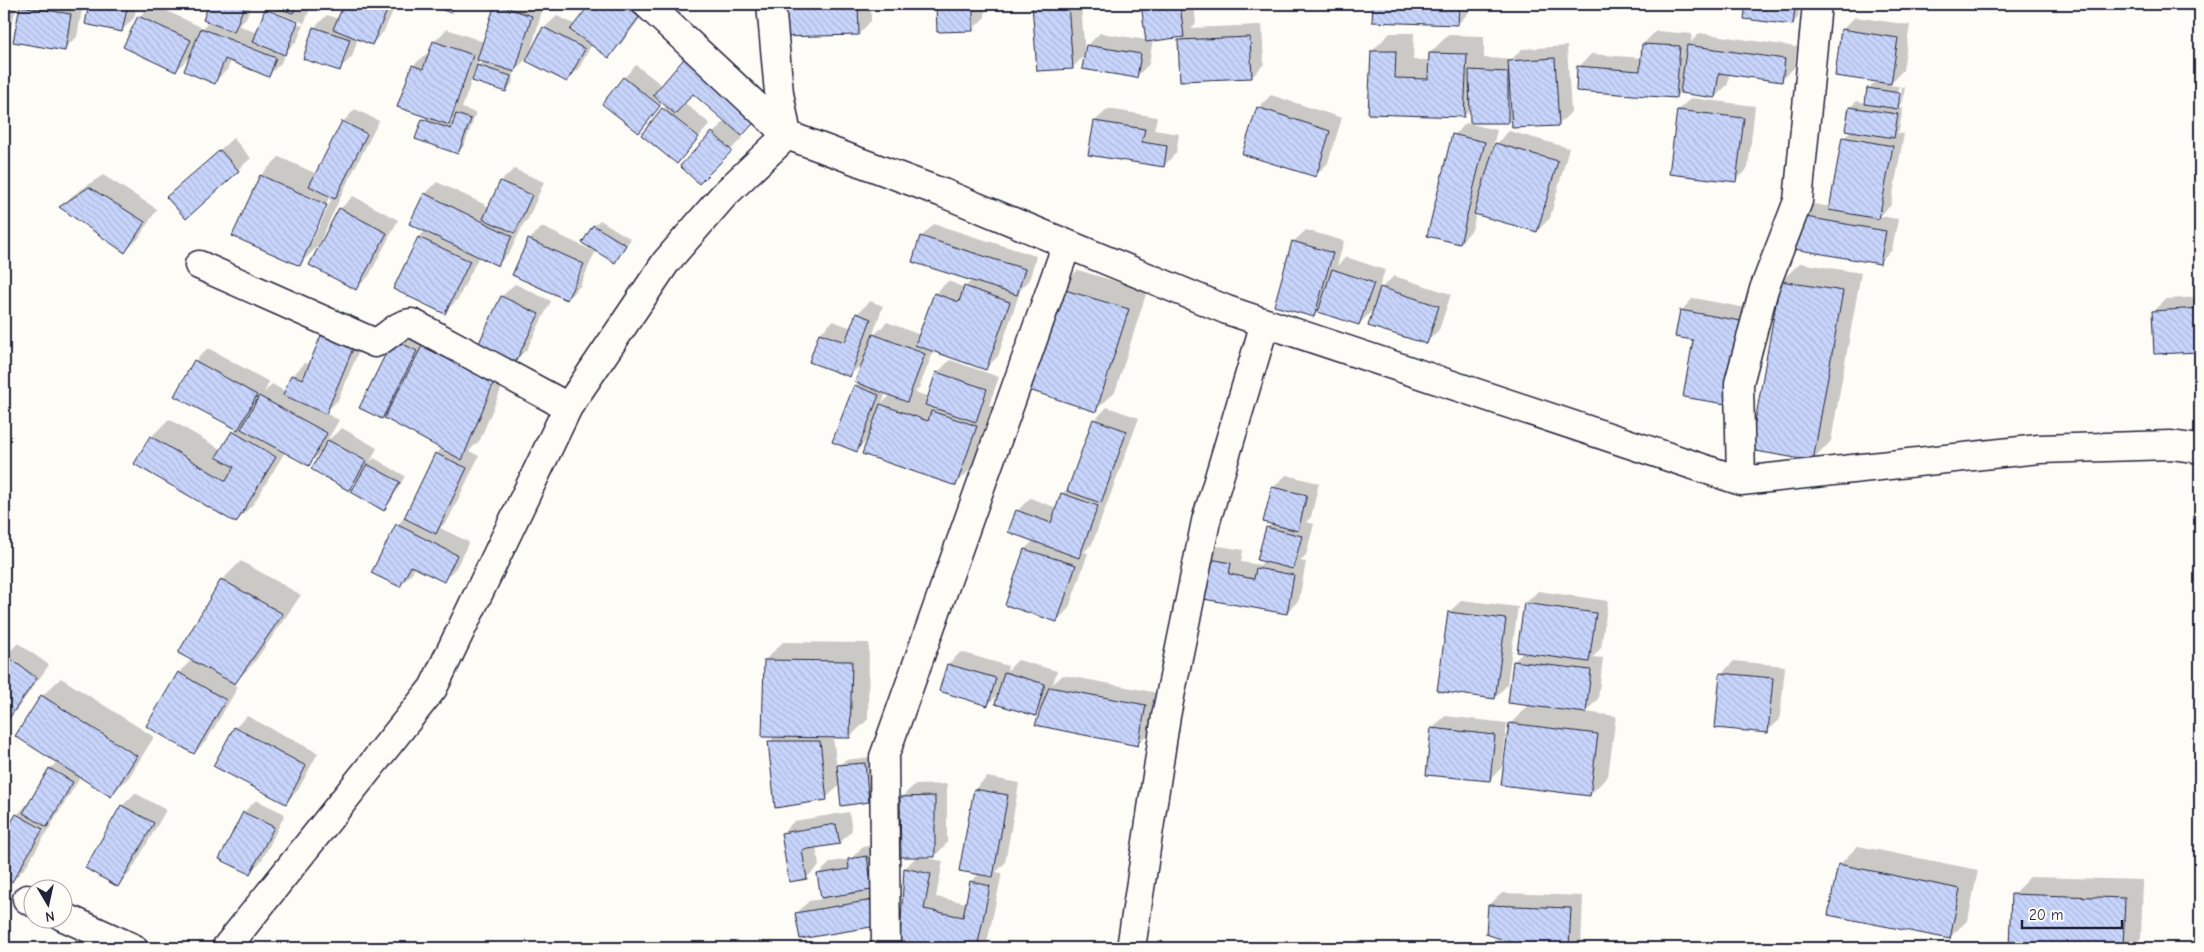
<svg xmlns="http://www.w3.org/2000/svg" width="2204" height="952" viewBox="0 0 2204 952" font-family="'Comic Neue',sans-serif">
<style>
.shadow{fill:#0003;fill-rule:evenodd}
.building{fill:url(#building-back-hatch);stroke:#22223b}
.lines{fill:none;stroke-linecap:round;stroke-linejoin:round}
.street-casing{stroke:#22223b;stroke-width:31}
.street{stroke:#fdfcf7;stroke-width:28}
</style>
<defs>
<pattern id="building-back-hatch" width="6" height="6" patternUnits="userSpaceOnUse" patternTransform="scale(1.25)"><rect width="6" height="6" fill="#c8d5fc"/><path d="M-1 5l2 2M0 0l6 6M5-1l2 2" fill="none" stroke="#acb7d9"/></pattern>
</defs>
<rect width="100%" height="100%" fill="#fdfcf7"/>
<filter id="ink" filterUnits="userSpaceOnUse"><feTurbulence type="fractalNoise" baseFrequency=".02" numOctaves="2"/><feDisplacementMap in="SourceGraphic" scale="10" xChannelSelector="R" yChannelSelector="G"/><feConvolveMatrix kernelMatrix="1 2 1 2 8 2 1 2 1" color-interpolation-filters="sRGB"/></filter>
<g filter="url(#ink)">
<path class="shadow" d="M4,4h13l-6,24 -7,7z
M24,4h59l-6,33 -13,12 -49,-8 6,-35z
M91,4h46l-3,14 -13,13 -35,-8z
M152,4l51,24 7,-7 -6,-2 6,-15h42l-6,14 -8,7 19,8 9,-24 5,-4 -2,-1h32l-1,1 10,4 -13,32 -12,12 -4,10 -13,13 -37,-16 -4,10 -13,12 -22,-28 -16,17 -37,-54zM271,10l33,13 -1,3 -32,-14z
M345,4h51l-12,27 -12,13 -14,-6 -6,19 -13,12 -25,-41 13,-13 12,4z
M429,4h29l-7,7z
M497,4h47l-16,56 16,-32 13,-12 19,9 15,-21h60l-30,40 -13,12 -16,-12 -13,24 -12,13 -41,-22 -11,11 -3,14 -6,7 -34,-12 -10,29 14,5 -12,33 -6,6 -35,-32 4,-4 -14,-50 13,-12 4,1 4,-13 13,-13 37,13zM479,60l4,1 -6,6zM458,114l-3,9 -4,-2z
M777,4h94v17l-12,13z
M938,4h47v13l-13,13h-34z
M1034,4h47l4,51 -13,13 -34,2z
M1143,4h51l2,19 -5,5 71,-3 2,39 -12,13 -73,-36 5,-5 -31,3 -4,25 -12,12 -50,-30 13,-13 47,7z
M1374,4h97l-1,7 -12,13 -85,-3z
M1747,4h53l-2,14 -6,6 -46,-6z
M1855,17l55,8 -7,45 -14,15 16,2 -2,14 -6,7h6l-4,22 -2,3 7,1 -13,71 -11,11 18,3 -6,31 -13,12 -78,-45 13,-13 17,3 13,-69 7,-8 -1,-23 7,-6 9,2 2,-14 8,-8 -34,-51zM1899,86l3,1 -2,15h-3z
M1656,31l36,3 -1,8 9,-9 97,14 -3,21 -13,12 -52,-7 -1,11 -13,13 -35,-5 -4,5 -97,-30 12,-13 51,4 1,-14z
M1390,33h24l-1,27h17v-7l18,-18 36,1v22l28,1 10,-10 45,-3 4,66 -13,13 -45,-8 -5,5 -37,-13 -7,7 -94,-4 2,-61z
M689,55l66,66 -14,14 2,2 -44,46 -18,-17 45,-46 -32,-27 -9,10 25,21 -33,38 -35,-27 25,-30 -3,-3 -26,29 -14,-53 12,-13 27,21z
M1271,95l71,23 -14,45 -13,13 -57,-68z
M1691,98l64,8 -7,62 -13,13 -65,-8 8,-63z
M355,109l24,12 -34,66 -27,59 -19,19 -38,-90 18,-18 38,17 26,-52zM329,198l2,2 -20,44h-3z
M1108,109l49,8 -3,13 25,4 -3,19 -12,13 -69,-45z
M1466,123l31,7 -6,23 2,1 3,-10 13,-13 60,17 -19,70 -13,13 -61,-17 -4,16 -12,13 -6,-108z
M233,138l18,20 -65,59 -5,-32z
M514,169l30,13 -16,37 -4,4 -14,29 -13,13 -18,-9 -21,43 -13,13 -50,-24 24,-51 7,-7 -1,-36 12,-12 53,25 11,-26z
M103,175l54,34 -19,30 -13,12 -64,-44 12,-12z
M353,196l45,24 -29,56 -13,13 -16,-80z
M600,220l31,19 -16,23 -19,-12 -16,36 -13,13 -53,-25 15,-34 13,-13 51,24 1,-25z
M934,224l102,32 -7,25 -8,8 -23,67 -13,13 -51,-19 -15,38 -4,4 14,5 8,-24 13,-13 49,17 -10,28 5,2 -20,59 -19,19 -86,-47 -12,12 -2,-64 4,-3 5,-21 -14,13 -40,-14 10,-28 13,-12 19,7 5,-14 13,-13 13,5 -11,31 15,-15 33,13 15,-41 13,-13 17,7 7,-9 -51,-42zM886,393l5,2 -9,8z
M1306,230l38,11 -7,25 9,-9 39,13 -7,21 16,-15 57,18 -12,36 -13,13 -51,-35 -16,16 -40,-13 -5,5 -21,-74z
M1800,263l61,10 -30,168 -18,19 -32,-179z
M1078,270l69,21 -32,101 -19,18 -37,-122z
M515,284l36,17 -24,48 -12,12 -36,-17 23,-48z
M2200,297v54l-45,2 -2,-42 13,-12z
M1693,298l59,11 -14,81 -13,13 -44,-92z
M407,327l105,36 -32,77 -11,11 10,5 -31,64 -8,8 29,14 -13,26 -13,12 -27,-14 -4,7 -12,13 -3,-61 9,-9 30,-62 6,-6 -54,-36 -6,6 -21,-11z
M366,334l-28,66 -13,13 14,7 -12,21 15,-13 35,20 -7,14 4,-4 31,18 -15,27 -6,6 -25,-30 -11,10 -27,-37 -12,12 -24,-12 -31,51 -18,19 -85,-85 18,-18 53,31 15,-22 -42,-67 13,-13 61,34 -5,11 8,-9 14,8 6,-16 13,-13 5,2z
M1107,407l32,11 -47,126 -8,8 4,1 -19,55 -12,13 -50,-17 18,-55 9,-9 -17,-29 13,-13 27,10 5,-14 9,-9 24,-65z
M1286,475l33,8 -8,34 -5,5 8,2 -8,31 -6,6 6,1 -7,38 -13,13 -79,-54 12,-13 24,4 -2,12 19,3 5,-5 2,-32 5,-5 2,-36z
M241,561l60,34 -48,69 -20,20 5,3 -31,53 -13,13 -15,-80 13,-14 -12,-7 42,-72z
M1538,591l70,10 -7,47 -8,9 10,1 -5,41 -13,13 31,4 -8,60 -18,19 -79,-72 18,-18 -15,-44 10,-9 1,-48z
M1462,600l56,7 -11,78 -12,13 -46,-86z
M783,642l86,1 -1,76 -18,18h-17l4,31 8,-8 26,-3 4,38 -6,6 -28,-17 -15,14 -56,-56 5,-6 -10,-76z
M18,643l31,22 -45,62v-69z
M961,652l47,14 -1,5 11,-11 39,11 -4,13 10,-9 95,18 -8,39 -13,12 -94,-37 -7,7 -37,-21 -11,12 -40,-41z
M1734,661l51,5 -5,53 -13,13 -46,-58z
M61,678l93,59 -25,40 -18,18 -30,-19 -56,92 -13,13 -8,-5v-39l13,-22 12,-13 21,-33 8,-8 -16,-65z
M247,716l71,37 -20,37 -12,13 -51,-75z
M1445,716l62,7 -5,44 -12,13 -58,-51z
M987,777l32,6 -14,80 -9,9 6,1 -15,70 -5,5h-46l-35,-7 4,-73 13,-13 -16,-58 12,-12 33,-1v59l-12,13 -14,1 22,4 -7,36 31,6 4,-21 9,-9 -5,-84z
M135,793l31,17 -36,63 -12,12 4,-79z
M256,800l29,14 -23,46 -12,13 -29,-15 23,-46z
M849,812l3,18 -12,13 -24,3 3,20 -13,12 -24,-44 12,-13z
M879,844l5,32 -14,15 15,-3 4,25 -93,1 13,-13 13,-2 -4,-25 13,-12 20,-3 11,-12z
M1858,846l120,24 -10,50 -19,18 -110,-73z
M2030,877l113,3 -2,58 -11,10h-120l2,-53z
M1502,893l81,3 -2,52h-50l-43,-14 1,-29z
M4,943l15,5h-15z"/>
<path class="building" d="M4,4h5l-5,19z
M89,4h39l-6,28 -37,-8z
M209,4h36l-11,28 -31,-12z
M265,4h32l-4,9z
M344,4h46l-18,41 -39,-16z
M426,4h28l-3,9z
M495,4l37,12 -17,56 -38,-12z
M590,4h32l17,13 -30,41 -39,-28z
M775,4h83l1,31 -83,2z
M936,4h37v27l-36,1z
M1032,4h36l5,65 -36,2z
M1141,4h39l4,33 -38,5z
M1373,4l35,2v-2h51l-1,21 -86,-3z
M1746,4l49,3 -2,18 -49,-6z
M20,6l51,8 -6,37 -52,-9z
M265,9l33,13 -13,33 -32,-13z
M138,16l53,24 -15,32 -53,-25z
M313,27l37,12 -10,32 -37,-12z
M543,27l42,22 -18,33 -41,-21z
M201,28l75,30 -7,19 -44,-18 -10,25 -31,-13z
M1841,29l57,9 -7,46 -56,-8z
M1250,37l2,41 -72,3 -2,-41z
M433,41l40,14 -24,70 -52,-18 15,-42 11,4z
M1642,44l38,2 -4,52 -100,-7 1,-25 63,5z
M1086,45l55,9 -4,24 -55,-9z
M1687,45l98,14 -3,23 -63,-9 -4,25 -35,-5z
M1371,51h25l-1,27 33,1 1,-26 38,1 -3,63 -96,-3z
M688,54l72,62 -18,20 -49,-42 -18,20 -22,-19z
M1555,58l4,68 -47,2 -4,-67z
M477,65l34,11 -5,16 -34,-11z
M1469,70l39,2v51h-38z
M623,77l37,29 -21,27 -37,-29z
M1867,88l33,5 -2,16 -33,-5z
M1257,107l73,24 -14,46 -74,-23z
M1849,107l49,7 -4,24 -49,-8z
M662,108l37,29 -22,27 -36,-29z
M1677,110l67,8 -8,64 -67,-8z
M456,114l15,5 -13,35 -43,-15 7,-20 29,10z
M342,121l25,13 -32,65 -26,-13z
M1094,121l51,8 -3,13 25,4 -3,21 -76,-12z
M712,132l20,19 -33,33 -19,-18z
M1452,134l33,8 -25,102 -33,-8z
M1842,137l51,9 -14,73 -50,-9z
M1495,143l63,18 -21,71 -63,-18z
M220,150l19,21 -53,48 -20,-22z
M260,175l67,30 -27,61 -68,-30z
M500,181l32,14 -17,38 -32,-14z
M89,187l56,35 -20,31 -66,-46z
M424,193l88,43 -14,30 -89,-42z
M339,208l48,25 -31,57 -47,-25z
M1800,216l86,15 -6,33 -86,-15z
M593,225l33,20 -11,18 -33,-20z
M920,236l105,33 -8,26 -105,-33z
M418,237l52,24 -25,53 -52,-25z
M528,239l56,25 -17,36 -55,-25z
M1292,241l41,12 -19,64 -40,-11z
M1332,269l42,14 -15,42 -41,-13z
M1780,281l63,10 -30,170 -63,-11z
M964,286l46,16 -24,68 -71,-25 19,-52 25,9z
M1380,287l59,19 -12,38 -59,-18z
M1058,288l71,21 -33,103 -70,-23z
M501,296l38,18 -24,49 -37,-18z
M2200,308v44l-46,2 -2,-43z
M1680,310l61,11 -16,83 -42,-7 10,-57 -18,-3z
M856,313l15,6 -21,58 -41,-15 10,-29 26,9z
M322,333l32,13 -28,68 -43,-19 8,-20 12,4z
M873,334l52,20 -18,48 -52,-20z
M393,339l24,12 -35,68 -23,-11z
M422,346l72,36 -32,78 -78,-42z
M194,360l63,35 -19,35 -64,-34z
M936,372l51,17 -11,33 -51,-17z
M854,385l25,10 -22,57 -25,-10z
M259,396l68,37 -18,33 -68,-37z
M880,404l48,17 3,-10 46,15 -21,60 -94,-32z
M1093,419l34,12 -26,72 -34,-12z
M232,431l44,26 -40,66 -102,-59 16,-28 76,45 8,-14 -18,-10z
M328,440l38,21 -17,30 -38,-22z
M435,453l32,15 -31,66 -32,-16z
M367,464l33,18 -16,29 -33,-19z
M1272,487l35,8 -9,36 -35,-9z
M1061,493l37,13 -19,52 -71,-26 8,-22 35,13z
M396,524l61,31 -13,27 -33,-16 -11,21 -29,-14z
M1266,527l36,9 -9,33 -36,-9z
M1024,549l52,16 -19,57 -52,-17z
M1205,558l26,5 -2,11 25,5 2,-11 38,7 -7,39 -89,-16z
M221,579l62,35 -48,70 -57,-31z
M1524,603l72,10 -7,49 -72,-10z
M1448,612l58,7 -11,80 -58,-8z
M5,655l32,23 -33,47v-69z
M764,660l88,1 -2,77 -88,-1z
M1513,661l78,9 -5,43 -78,-10z
M947,664l49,14 -8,28 -49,-15z
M178,672l48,28 -32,54 -48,-28z
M1004,672l41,12 -9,32 -41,-12z
M1720,673l53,5 -5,55 -53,-5z
M1049,687l97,18 -8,41 -103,-21z
M41,695l96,61 -26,41 -96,-61z
M1509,723l89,11 -8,62 -89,-11z
M234,727l72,39 -20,38 -73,-38z
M1431,728l64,7 -5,46 -64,-6z
M768,741h52l7,59 -52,8z
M865,763l4,39 -28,4 -4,-41z
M49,768l24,14 -26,45 -24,-14z
M974,789l34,6 -15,82 -34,-6z
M935,796v61h-34l-1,-60z
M121,805l33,18 -36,64 -33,-19z
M243,812l31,15 -24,47 -31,-15z
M16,814l27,15 -31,53 -8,-5v-42z
M836,824l4,20 -38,6 5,29 -18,3 -8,-49z
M867,856l5,34 -51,8 -4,-24 32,-5 -1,-10z
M1838,864l122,25 -10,50 -122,-24z
M904,868l27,6 -7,35 39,8 7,-36 20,5 -13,62h-48l-29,-6z
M2011,894l114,4 -2,50h-114z
M873,900l4,26 -77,13 -5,-26z
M1488,905l83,3 -2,40h-42l-41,-14z"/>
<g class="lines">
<defs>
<path id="street" d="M647,4l140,131 156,58 284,117 514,171 298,-32 132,-4 29,4
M771,4l8,89 8,42
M199,265l176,78c14,-6 21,-19 37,-20l156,84
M1741,481l-2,-98 25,-94 34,-88 19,-197
M27,899l5,3
M62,916l71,32
M226,948l207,-260 135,-281 98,-145 58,-67 63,-60
M886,948l-2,-191 183,-513
M1131,948l35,-232 40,-195 59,-198"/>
</defs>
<use href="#street" class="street-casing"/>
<use href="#street" class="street"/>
</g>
</g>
<rect width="2204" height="952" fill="none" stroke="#fdfcf7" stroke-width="20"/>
<rect x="10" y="10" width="2184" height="932" fill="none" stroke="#22223b" stroke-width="2" filter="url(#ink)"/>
<g transform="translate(48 904) rotate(171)"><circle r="24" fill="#fdfcf7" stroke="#a5a5ac"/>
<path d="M0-4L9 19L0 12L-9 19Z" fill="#22223b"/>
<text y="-8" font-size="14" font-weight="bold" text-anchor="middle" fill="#22223b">N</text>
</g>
<path d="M2022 920v8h100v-8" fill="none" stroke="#22223b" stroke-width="2.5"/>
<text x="2029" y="920" font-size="15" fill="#22223b" stroke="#fdfcf7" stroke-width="4" paint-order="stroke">20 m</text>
</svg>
